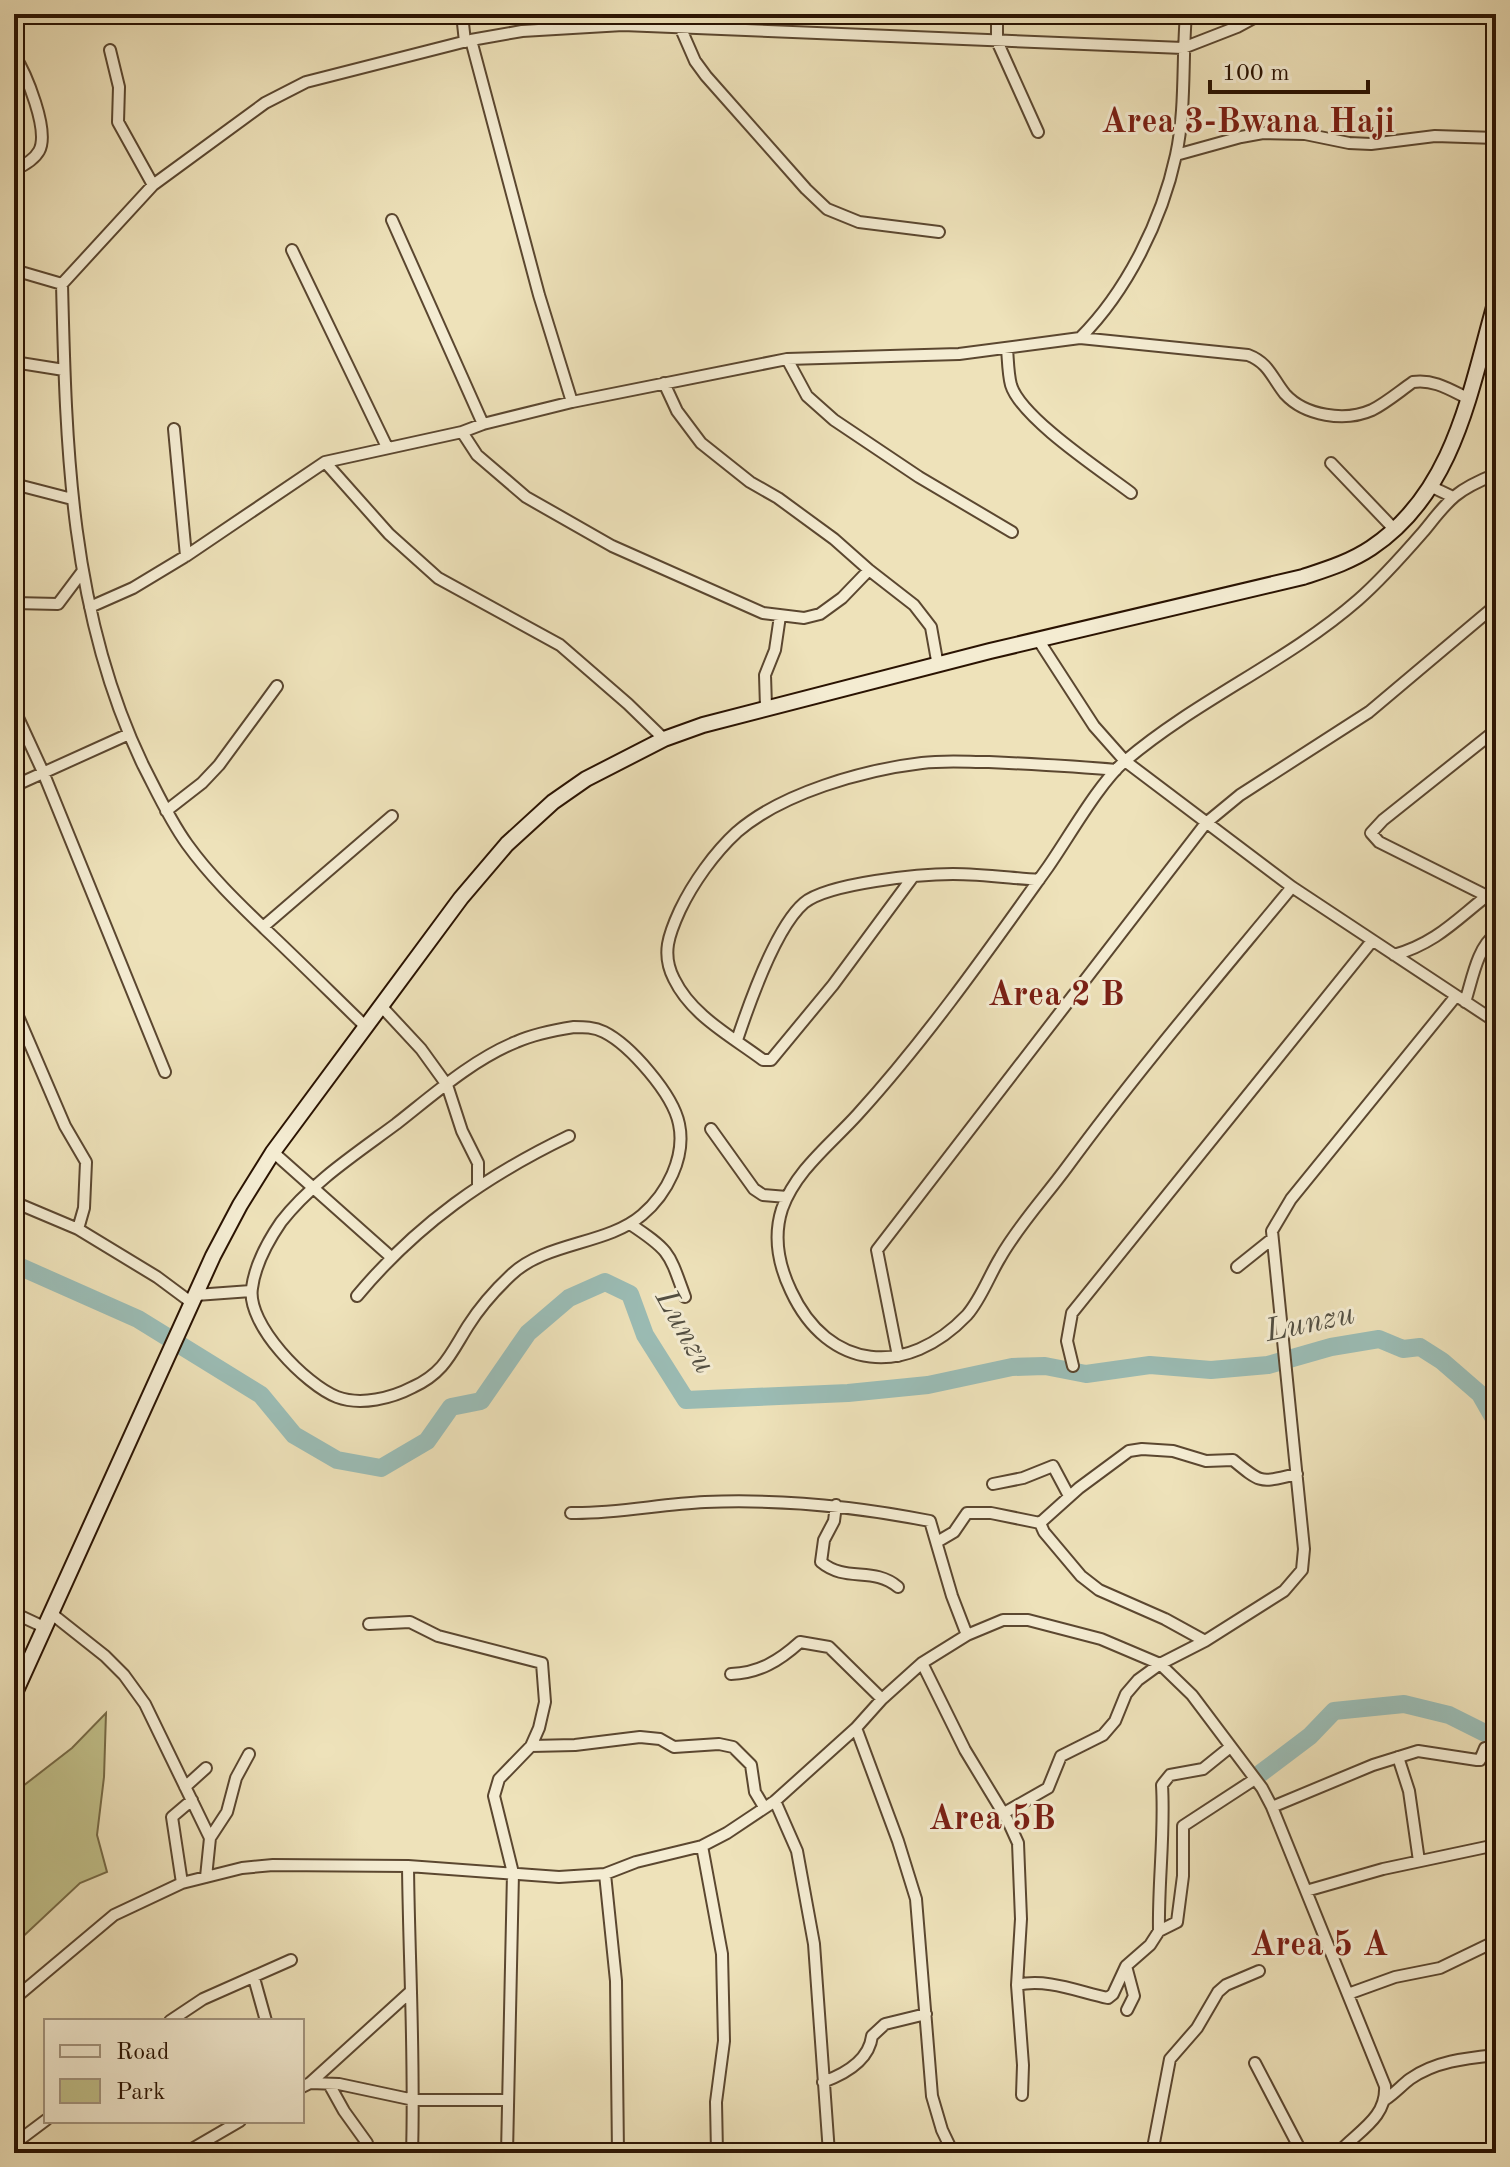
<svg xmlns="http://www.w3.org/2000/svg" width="1510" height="2167" viewBox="0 0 1510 2167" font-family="'Old Standard TT',serif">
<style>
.green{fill:#c1c08a;stroke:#766a46;stroke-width:2}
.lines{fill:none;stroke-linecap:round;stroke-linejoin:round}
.river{stroke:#9bbdb6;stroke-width:18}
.street-casing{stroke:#5b4730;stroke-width:14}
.secondary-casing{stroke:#2a1302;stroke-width:18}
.street{stroke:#f4ecd2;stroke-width:10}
.secondary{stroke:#f4ecd2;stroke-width:14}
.labels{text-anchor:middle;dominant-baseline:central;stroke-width:6;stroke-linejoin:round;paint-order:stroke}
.water-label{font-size:32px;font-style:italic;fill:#524e41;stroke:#f4ecd2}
.quarter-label{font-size:34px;font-weight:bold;fill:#7a1f14;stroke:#f4ecd2}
</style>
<rect width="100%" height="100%" fill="#eee2ba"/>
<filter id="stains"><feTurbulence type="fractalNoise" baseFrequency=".0025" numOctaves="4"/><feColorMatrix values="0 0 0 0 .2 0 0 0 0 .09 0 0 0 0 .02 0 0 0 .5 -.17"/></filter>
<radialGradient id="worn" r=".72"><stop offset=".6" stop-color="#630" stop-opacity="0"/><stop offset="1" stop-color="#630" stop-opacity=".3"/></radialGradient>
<path class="green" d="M106,1713l-2,64 -7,58 10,37 -27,11 -66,62v-152l58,-45z"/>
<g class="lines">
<path class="river" d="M14,1264l124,55 123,76 33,40 43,25 44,8 46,-27 24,-34 30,-6 47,-68 41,-35 36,-16 25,12 15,41 41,65 162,-7 80,-8 84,-18 33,-1 41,8 64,-9 61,5 57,-5 63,-18 48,-8 24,10 17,-2 22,14 38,33 16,28
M1261,1773l49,-37 24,-25 70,-7 45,11 38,19 9,-2"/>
<defs>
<path id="street" d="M462,14l3,28
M997,14v27l41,91
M681,29l14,32 11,15 100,113 21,20 32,13 80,10
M471,40l68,255 33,107
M110,50l9,37 -1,35 35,63
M14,55c12,18 36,76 25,96 -5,9 -16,15 -25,19
M1176,155l65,-18 22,-4 42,1 44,9 22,1 64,-8 61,2
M392,220l91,204
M292,250l95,197
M14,270l48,14
M1080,338c47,-47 82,-118 96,-183 10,-46 6,-94 10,-141
M1007,348c1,12 1,26 4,37 10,33 91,86 120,108
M787,359l20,37 27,24 85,57 93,55
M14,362l50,8
M664,383l13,28 24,32 49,39 28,16 56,41 35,31 45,35 17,22 7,39
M174,429l12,127
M462,432l15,23 49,42 86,49 151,67 41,5 16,-4 22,-16 27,-28
M325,462l64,72 49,44 122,67 68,59 36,35
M1331,463l64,67
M14,484l58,15
M1432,487l21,10
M14,603l44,1 24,-32
M90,607l43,-19 53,-32 139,-94 137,-30 21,-8 89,-22 215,-43 172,-5 121,-16 168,17c21,8 24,23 37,39 20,22 60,28 87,16 14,-7 28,-19 41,-28 20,-3 36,7 54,16
M1039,641l55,85 31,35 167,126 204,135
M766,707l-1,-32 10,-25 5,-34
M14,709l29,63 122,300
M1496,730l-113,90 -12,13 8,9 108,54 9,2
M14,786l115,-52
M166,811l36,-28 17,-18 58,-79
M912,878l-79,107 -62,75h-8c-32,-24 -71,-44 -89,-81 -13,-25 -5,-45 6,-69 13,-27 34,-57 57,-78 45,-39 126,-62 185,-69 22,-3 45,-1 67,-1 42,2 84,4 127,8
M1292,887c-76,92 -154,183 -225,280 -22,30 -49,59 -67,91 -11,18 -19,41 -33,57 -60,63 -139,56 -176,-24 -12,-25 -18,-54 -9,-82 14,-39 49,-65 76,-95 69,-76 130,-163 190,-247 21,-30 51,-84 77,-106 73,-62 162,-99 233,-161 24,-21 45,-45 65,-68 10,-12 20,-26 32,-36 12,-10 26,-16 41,-22
M1493,898l3,15
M263,927l129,-111
M1394,955c46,-13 66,-40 102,-66
M1465,1002c7,-21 12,-55 31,-68
M381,1006l40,43 26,36 15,46 16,32v22
M14,1007l51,119 21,36 -2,46 -6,21
M365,1026c-33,-32 -66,-65 -100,-97 -28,-27 -55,-53 -78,-85 -18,-25 -30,-52 -44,-79 -73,-152 -77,-316 -81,-481l91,-99 112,-82 41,-21 165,-42 51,-9 101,-6 560,23 54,-21 24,-13
M574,1027c10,0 20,0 30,5 26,13 69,62 75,92 7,33 -12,70 -37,91 -35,30 -97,27 -131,60 -16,15 -31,32 -43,51 -17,27 -24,47 -55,61 -21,11 -52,19 -76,10 -31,-12 -91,-73 -85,-109 3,-23 16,-47 29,-66 30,-39 76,-69 115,-98 37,-29 76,-64 120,-82 18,-8 39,-12 58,-15z
M737,1040c12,-36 39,-113 67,-137 24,-20 117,-29 149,-29 28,0 57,4 86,6
M711,1129l43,60 9,6 24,2
M273,1152l118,105
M14,1202l64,27 79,48 35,26
M630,1224c41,27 39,29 55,73
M1237,1267l35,-28
M196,1295l55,-4
M357,1296c60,-72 129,-120 212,-160
M898,1356l-21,-106 329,-427 34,-28 129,-83 127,-107
M1073,1366l-6,-25 5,-28 300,-372
M993,1484l30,-6 30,-12 16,30
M836,1505l-2,16 -10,19 -3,22c25,21 52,4 77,25
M571,1513c45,1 89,-9 134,-11 76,-3 150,4 225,19l22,75 15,39
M1040,1523l39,-35 50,-37 13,-2 31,2 33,10 27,-1c30,25 27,22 64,14
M937,1542l17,-10 13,-19h24l49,10 4,9 37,44 18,14 66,29 40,22
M14,1613l32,15
M52,1614l53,42 19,19 21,29 65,134 -4,39
M369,1624l41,-2 28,14 104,27 3,39 -6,26 -8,18 -32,33 -5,17 19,77 -6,280
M922,1663l43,87 43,71 10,22 3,76 -4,66 6,80 -1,30
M731,1674c28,-1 48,-13 69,-32l29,5 53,52
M856,1728l42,113 18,58 16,197 10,34 11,23
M531,1746l44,-1 65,-8 20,2 14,8 45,-3 14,3 18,18 4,27 9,15
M1398,1757l11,34 10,70
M185,1787l21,-19
M775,1801l22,50 17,93 15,209
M1272,1807l101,-42 45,-14 59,9h3l5,-12 11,-1
M1004,1813l44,-25 13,-32 42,-21 12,-14 11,-27 12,-14 22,-16 45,-23 79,-50 18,-21 2,-21 -32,-318 19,-32 165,-203
M210,1838l17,-26 9,-34 13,-24
M702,1846l20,108 2,87 -8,61 1,51
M408,1866c1,95 7,191 4,287
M605,1874l11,107 2,172
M182,1883l-10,-66 20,-17
M1306,1891l77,-22 113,-24
M1159,1931c-1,-49 6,-97 3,-146l8,-10 33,-6 26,-21
M254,1978l12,43
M1017,1985c30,-7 62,7 91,13l5,-4 13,-28
M1348,1994l47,-17 45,-9 56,-27
M14,1999l100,-84 68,-32 60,-15 31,-3 135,1 151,11 46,-3 31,-12 66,-16 25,-13 48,-32 81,-73 26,-29 40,-36 45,-28 36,-15h25l73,19 59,25 32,31 70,93 10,19 113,279c2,32 -27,45 -47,67
M1127,2010l7,-14 -8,-30 24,-21 9,-14 18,-9 6,-46v-50l72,-47
M170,2021l33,-22 88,-39
M1255,2063l47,90
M823,2082c22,-8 46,-21 49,-46l13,-12 41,-10
M310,2083l29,1 75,16h93
M329,2084l15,27 23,32
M302,2087l8,-4 99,-90
M1386,2099c9,-6 16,-14 24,-20 25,-18 57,-21 86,-24
M14,2144l32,-24
M185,2153l55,-32
M1152,2153l18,-94 27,-31 21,-36 8,-7 33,-14"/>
<path id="secondary" d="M14,1695l199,-439 27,-51 33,-53 188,-254 46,-54 46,-42 33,-23 78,-40 39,-14 287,-74 313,-74c24,-8 47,-15 68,-29 84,-56 99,-158 125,-248"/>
</defs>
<use href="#street" class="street-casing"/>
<use href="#secondary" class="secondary-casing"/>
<use href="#street" class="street"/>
<use href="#secondary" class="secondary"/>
</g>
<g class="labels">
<g class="water-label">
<text transform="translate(1310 1324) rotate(-12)">Lunzu</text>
<text transform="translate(684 1332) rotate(61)">Lunzu</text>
</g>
<g class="quarter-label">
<text x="1248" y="123">Area 3-Bwana Haji</text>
<text x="1056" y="996">Area 2 B</text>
<text x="992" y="1820">Area 5B</text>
<text x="1319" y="1946">Area 5 A</text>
</g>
</g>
<rect width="1510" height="2167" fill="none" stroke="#eee2ba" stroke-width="48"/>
<rect x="16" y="16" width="1478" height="2135" fill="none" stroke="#2a1302" stroke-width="4"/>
<rect x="24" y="24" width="1462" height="2119" fill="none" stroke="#2a1302" stroke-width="2"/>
<rect x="44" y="2019" width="260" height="104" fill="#f4ecd2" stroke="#a3957f" stroke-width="2"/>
<rect x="60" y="2045" width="40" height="12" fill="#f4ecd2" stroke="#a3957f" stroke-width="2"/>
<text x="116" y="2059" font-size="24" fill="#2a1302">Road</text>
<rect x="60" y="2079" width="40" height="24" fill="#c1c08a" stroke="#a3957f" stroke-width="2"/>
<text x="116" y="2099" font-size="24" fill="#2a1302">Park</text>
<path d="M1210 80v12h158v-12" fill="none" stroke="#2a1302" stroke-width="4"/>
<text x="1222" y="80" font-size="24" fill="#2a1302" stroke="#f4ecd2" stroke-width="6" paint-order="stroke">100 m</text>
<rect width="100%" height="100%" filter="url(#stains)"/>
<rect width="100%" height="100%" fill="url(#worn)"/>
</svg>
